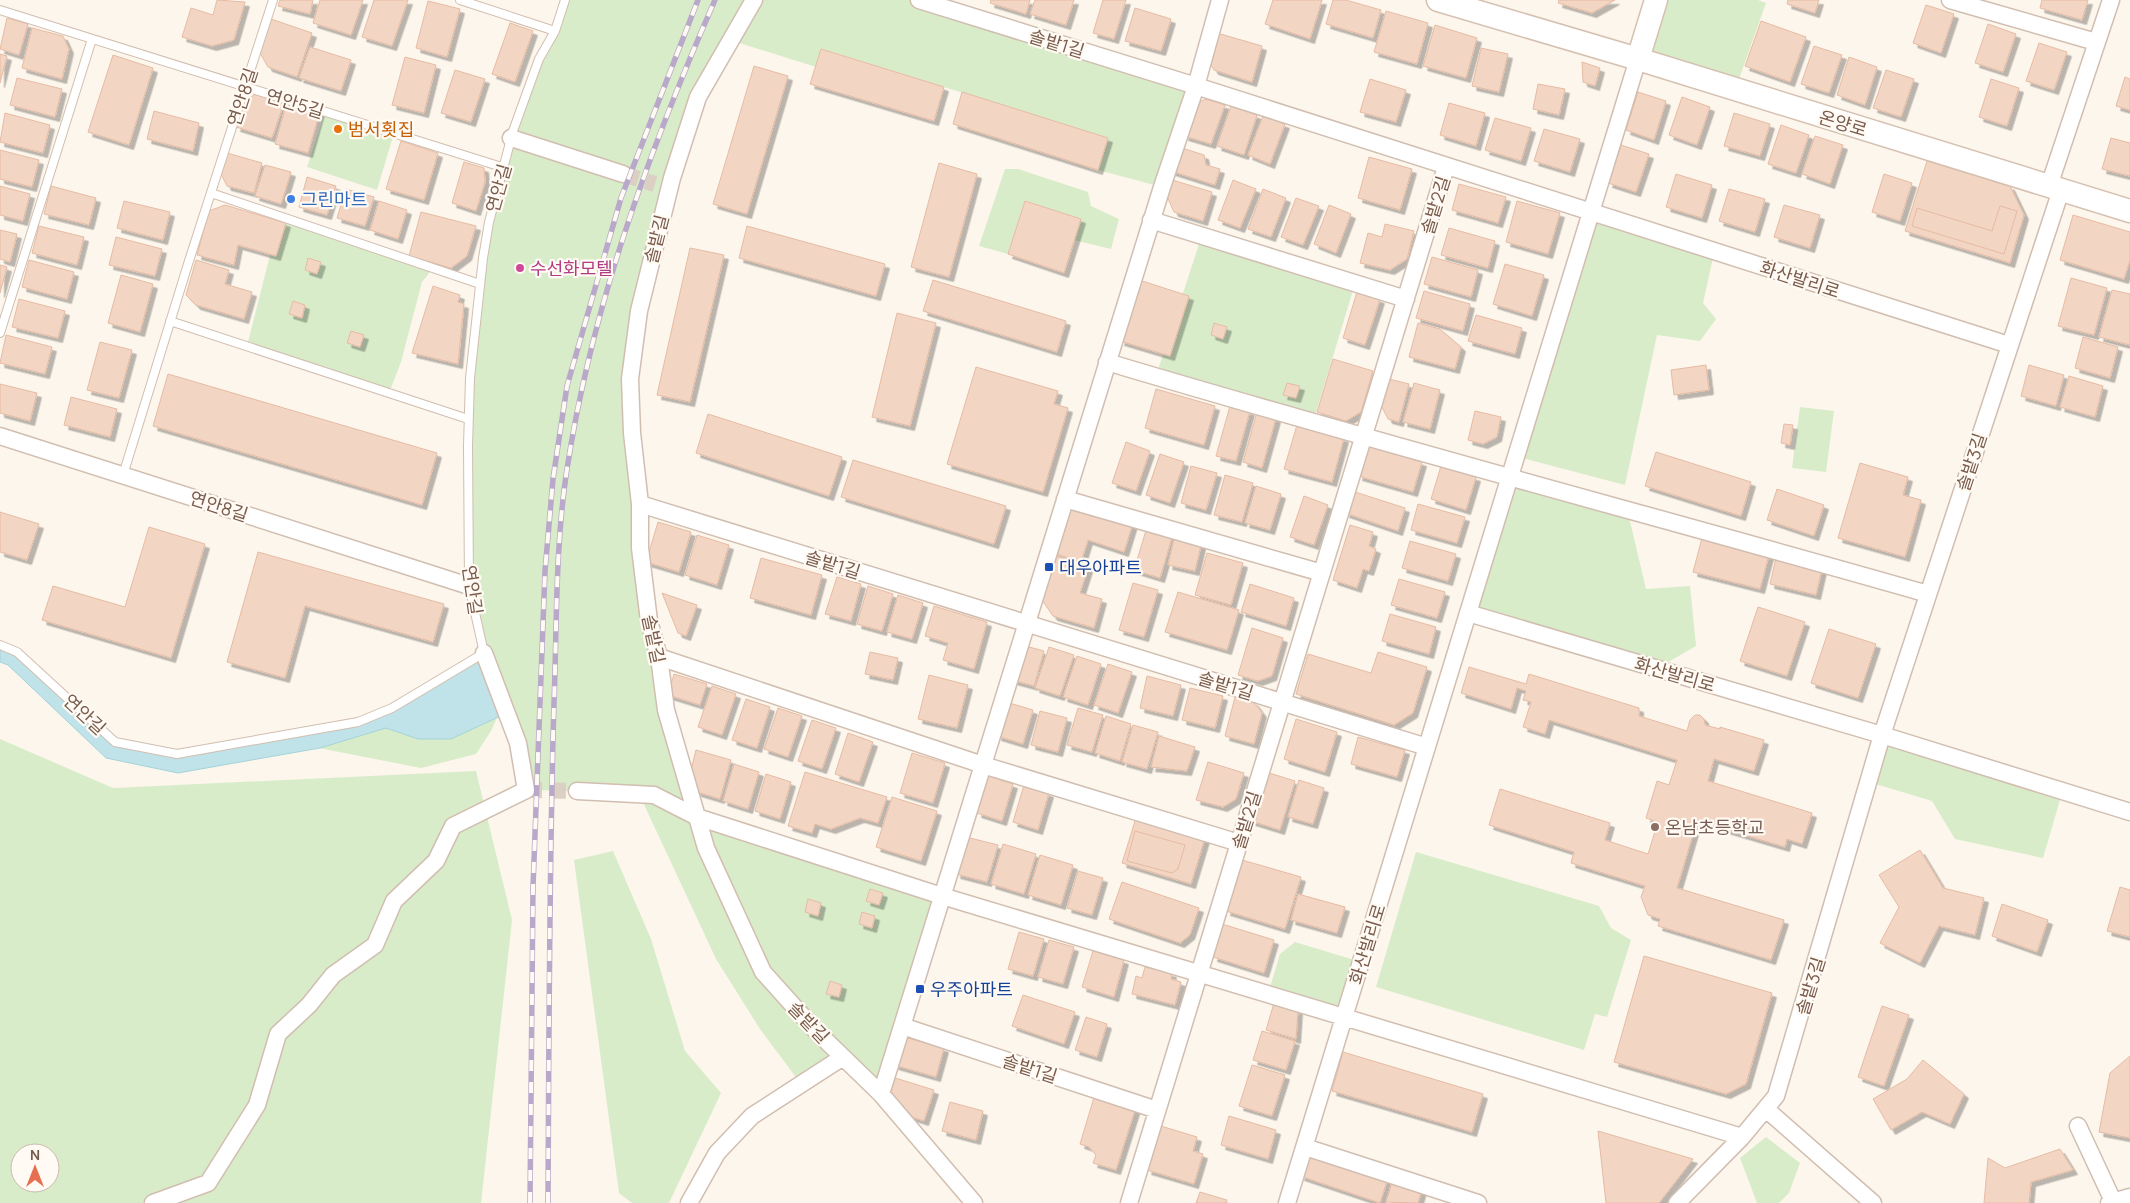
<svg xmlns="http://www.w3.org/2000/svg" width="2130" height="1203" viewBox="0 0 2130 1203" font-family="Manrope,'Noto Sans KR',sans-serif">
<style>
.green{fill:#d8ecc9;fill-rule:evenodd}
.water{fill:#bfe3e8;stroke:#a5d3da}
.building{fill:#f3d5c3;stroke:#e6bba3;filter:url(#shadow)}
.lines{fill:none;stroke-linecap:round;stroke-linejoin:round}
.street-tunnel{stroke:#dcd0c4;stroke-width:16;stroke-dasharray:16 8;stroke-linecap:butt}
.lane-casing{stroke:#d1beb0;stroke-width:10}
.street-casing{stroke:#d1beb0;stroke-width:19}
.secondary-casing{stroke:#d6c0b0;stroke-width:25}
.lane{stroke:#fff;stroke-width:8}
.street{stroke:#fff;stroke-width:16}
.secondary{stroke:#fff;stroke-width:22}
.rail-casing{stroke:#b9a8c9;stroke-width:5.5}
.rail{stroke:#fffaf3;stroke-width:4;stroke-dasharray:11;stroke-linecap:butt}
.food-dot{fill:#e8710a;stroke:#fffaf3;stroke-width:2}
.shop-dot{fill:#3f7fe0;stroke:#fffaf3;stroke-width:2}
.hotel-dot{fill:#d1479c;stroke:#fffaf3;stroke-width:2}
.transit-dot{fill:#1a4fb4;stroke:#fffaf3;stroke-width:2}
.education-dot{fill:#8d6e63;stroke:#fffaf3;stroke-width:2}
.labels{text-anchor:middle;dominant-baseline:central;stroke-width:4.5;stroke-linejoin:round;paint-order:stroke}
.street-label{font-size:18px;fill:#7a5c4d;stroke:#fffaf3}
.food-label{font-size:18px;fill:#c56008;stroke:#fffaf3;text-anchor:start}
.shop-label{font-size:18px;fill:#366cbe;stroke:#fffaf3;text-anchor:start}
.hotel-label{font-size:18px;fill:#b23c85;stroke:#fffaf3;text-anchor:start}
.transit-label{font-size:18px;fill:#164399;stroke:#fffaf3;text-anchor:start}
.education-label{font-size:18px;fill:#785e54;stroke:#fffaf3;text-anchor:start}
</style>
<defs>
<filter id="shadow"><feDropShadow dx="4.5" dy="4.5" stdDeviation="0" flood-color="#0004"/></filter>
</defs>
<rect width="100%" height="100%" fill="#fdf6ec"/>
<path class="green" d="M565,0h354l277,86 -34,101 -64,-17 10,-32 -286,-89 -6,18 -86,-27 -32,57 -68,282 10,169 57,269 245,79 -61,198 -38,-37 -42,27 -41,-55 -44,-70 -75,-161 -64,-7 -51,-1 -1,-49 -17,-48 -17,38 -15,23 -55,14 -138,-27 96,-27 104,-61 -14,-67 -1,-167 21,-197 22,-84z
M1656,0h102l8,3 -31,87 -97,-31z
M325,112l69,21 -17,57 -70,-23z
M1005,169h13l70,23 3,14 28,13 -8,30 -37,-9 7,-21 -55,-18 -18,53 -29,-8z
M280,216l153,52 -11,14 -21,80 -12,31 -142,-47z
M1595,220l118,38 -10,45 13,16 -16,22 -43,-6 -32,150 -103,-27z
M1202,235l153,49 -42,138 -157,-46z
M1800,407l34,4 -8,61 -34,-4z
M1512,481l116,32 18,76 44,-3 6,60 -40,23 -188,-56z
M1882,735l180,58 -19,65 -88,-19 -23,-38 -63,-19z
M0,739l113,49 363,-17 36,149 -31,283h-481zM20,1153h30v30h-30z
M613,851l38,88 34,112 36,42 -52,110h-37l-13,-10 -45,-333z
M1416,852l183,54 12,22 20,12 -24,77 -12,-3 -11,36 -208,-63z
M1295,942l66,20 -16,55 -77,-23 12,-40z
M1766,1137l34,26 -11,30 -10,10h-22l-17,-45z"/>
<path class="water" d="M0,645l17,7 98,90 62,12 202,-40 105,-61 23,60 -56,26h-33l-32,-11 -66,20 -142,25 -72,-15 -98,-93 -8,-3z"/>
<path class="building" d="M217,0l28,2 -11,38 -22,6 -30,-9 9,-29 22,7z
M280,0h33l-3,14 -32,-8z
M320,0h43l-12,35 -38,-12z
M374,0h34l-16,46 -30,-9z
M991,0h39l-4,14 -36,-11z
M1035,0h39l-8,25 -36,-11z
M1103,0h23l-12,39 -21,-6z
M1273,0h49l-12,39 -45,-15z
M1333,0h13l35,10 -8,28 -47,-14z
M1559,0h56l-23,13 -34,-10z
M1788,0h31l-4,13 -28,-9z
M2042,0h46l-6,20 -42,-12z
M428,1l32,8 -13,48 -31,-9z
M1926,5l28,9 -13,39 -28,-10z
M1135,8l36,11 -10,32 -36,-10z
M1386,11l42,12 -11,41 -43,-12z
M7,18l21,6 -9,31 -19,-6z
M271,19l41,14 -15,44 -29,-10 -8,-14z
M1761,21l45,16 -16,45 -45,-16z
M510,23l23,8 -18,51 -23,-8z
M1988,24l28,10 -13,38 -28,-9z
M1435,25l42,13 -11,40 -43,-12z
M32,28l31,8 6,13 -7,30 -40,-11z
M1217,33l45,13 -10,36 -38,-12 -5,-9z
M2039,43l28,9 -13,38 -28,-9z
M1814,46l28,9 -13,38 -28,-9z
M310,47l41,13 -10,31 -42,-13z
M1481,48l27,6 -9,38 -27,-6z
M821,49l123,38 -10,34 -124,-37z
M0,54l7,2 -7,27z
M113,55l40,13 -24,77 -41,-13z
M405,57l31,8 -12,48 -32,-8z
M1849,57l28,10 -12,38 -28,-10z
M1582,62l18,6 -5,18 -12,-4z
M754,66l34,10 -41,138 -34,-10z
M455,70l30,9 -14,43 -30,-9z
M1886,70l28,9 -13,38 -28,-9z
M2125,77l5,2v31l-14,-4z
M17,78l45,11 -7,28 -45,-12z
M1370,79l36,11 -10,32 -36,-10z
M1991,79l28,9 -12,38 -28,-9z
M1538,84l27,5 -6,26 -26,-6z
M962,92l146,46 -10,32 -145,-46z
M1638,92l28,9 -12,39 -28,-10z
M257,93l27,10 -12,35 -36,-11 8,-25z
M1682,97l28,10 -13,38 -28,-10z
M1205,99l20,6 -14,39 -27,-8 9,-30z
M287,102l33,9 -12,42 -33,-9z
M1449,103l36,10 -9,33 -36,-11z
M1231,106l26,9 -13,40 -27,-9z
M154,111l45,12 -6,28 -46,-12z
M5,113l45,12 -7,28 -43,-11z
M1734,113l36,11 -10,32 -36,-10z
M1263,116l22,8 -15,40 -22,-9z
M1495,118l36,10 -10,33 -36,-11z
M1781,125l28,10 -13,38 -28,-9z
M1544,129l36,10 -10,33 -36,-11z
M1815,136l28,9 -13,39 -28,-10z
M2111,138l19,5v33l-28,-7z
M401,141l37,12 -14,47 -38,-11z
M1621,145l28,9 -13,38 -28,-9z
M1179,147l25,8 2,10 14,4 -5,16 -44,-14z
M0,150l39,10 -7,27 -32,-8z
M227,153l35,10 -8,30 -27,-7 -6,-12z
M1369,157l43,12 -12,41 -42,-12z
M1927,161l83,25 14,29 -14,48 -105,-32z
M464,162l20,6 1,14 -9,29 -24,-8z
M939,163l38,11 -28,103 -38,-10z
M265,165l26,7 -10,32 -26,-8z
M1676,174l36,11 -10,33 -36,-11z
M1884,174l28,9 -12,38 -28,-9z
M307,177l29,9 -9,29 -28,-8z
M1169,179l43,13 -9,29 -29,-9 -9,-20z
M1233,180l23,9 -16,39 -22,-8z
M1459,184l47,13 -8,26 -46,-13z
M0,186l30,8 -7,27 -23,-6z
M51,186l45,12 -7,27 -45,-11z
M346,189l28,8 -9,29 -28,-8z
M1263,189l23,9 -15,39 -23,-8z
M1729,189l36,10 -10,33 -36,-11z
M1296,198l23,8 -16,39 -22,-8z
M124,201l46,11 -7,28 -46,-12z
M379,201l28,9 -9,29 -28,-9z
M1025,201l56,18 -17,54 -56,-19z
M1517,201l43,12 -12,41 -42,-12z
M225,205l61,18 -10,33 -38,-11 -4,20 -37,-10 12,-44z
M1329,205l22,9 -15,39 -22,-9z
M1784,205l36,10 -10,33 -36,-11z
M2000,206l17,5 -13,43 -92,-28 5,-18 75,23z
M421,212l55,14 -9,30 -16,12 -42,-12z
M2073,215l57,17v28l-6,19 -64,-19z
M1385,224l29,7 -7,28 -17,11 -30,-7 8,-30 14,4z
M39,226l45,11 -7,28 -45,-12z
M747,226l138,38 -9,32 -137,-38z
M1449,228l46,13 -7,27 -47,-13z
M0,230l17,4 -7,28 -10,-3z
M116,237l46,12 -7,27 -46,-11z
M690,248l34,7 -34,147 -33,-7z
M1432,257l46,13 -7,27 -47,-13z
M308,258l13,4 -4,12 -12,-4z
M29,260l45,12 -7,27 -45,-12z
M196,260l33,10 -4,14 27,8 -8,27 -48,-14 -10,-10z
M1505,264l39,11 -12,41 -39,-12z
M0,265l7,2 -7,26z
M121,275l32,9 -13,48 -32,-9z
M2071,278l36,10 -13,47 -36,-9z
M933,280l133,41 -9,31 -134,-41z
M1139,280l50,16 -19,60 -50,-15z
M433,286l27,9 -2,7 6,2 -6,60 -46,-11z
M2112,290l18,4v51l-31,-8z
M1424,291l46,13 -7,27 -47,-13z
M1357,292l23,7 -15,46 -22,-7z
M19,299l46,12 -7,27 -46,-11z
M293,301l12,4 -3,13 -13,-4z
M897,313l39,10 -26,103 -38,-9z
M1476,315l46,13 -7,26 -47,-13z
M1214,323l13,4 -4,12 -12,-4z
M1418,323l22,6 21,18 -6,22 -46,-12z
M351,331l13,4 -4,12 -13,-4z
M6,335l46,12 -7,27 -45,-11z
M2083,337l35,10 -8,31 -35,-10z
M100,342l32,8 -13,48 -32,-8z
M1333,359l40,12 -12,41 -15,9 -29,-9z
M1706,365l3,25 -35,5 -3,-25z
M2029,365l35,10 -8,31 -35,-10z
M976,367l82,24 -4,13 14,4 -25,84 -96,-28z
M168,374l269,79 -15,52 -269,-79z
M2069,376l34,10 -8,31 -35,-10z
M1385,378l24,6 -10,38 -11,-3 -9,-18z
M1287,383l13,3 -4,12 -13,-3z
M1414,383l26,7 -10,39 -27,-7z
M0,384l37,9 -7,28 -30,-8z
M1156,389l59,17 -11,39 -59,-17z
M71,397l46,12 -7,28 -46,-12z
M1230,406l20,5 -14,50 -20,-5z
M1475,411l26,6 -4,20 -14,7 -15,-4z
M1257,412l19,6 -14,50 -19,-6z
M708,414l134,43 -13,39 -133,-43z
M1784,424l9,1 -3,20 -9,-2z
M1297,425l47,13 -12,44 -48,-13z
M1126,442l24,9 -14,40 -24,-8z
M1367,446l55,16 -9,30 -55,-16z
M1656,452l95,30 -10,34 -96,-30z
M1160,454l24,8 -14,41 -24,-8z
M853,460l153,46 -12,38 -153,-47z
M1860,463l48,14 -5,18 18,5 -16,57 -67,-19z
M1191,466l26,7 -11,37 -25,-7z
M1441,466l35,11 -10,33 -35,-11z
M1225,475l28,8 -11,39 -28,-7z
M1256,486l25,8 -11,36 -25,-7z
M1777,489l47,16 -10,31 -47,-16z
M1352,491l53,17 -7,23 -53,-18z
M1304,496l24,9 -14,40 -24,-8z
M1069,503l64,20 -9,29 -36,-12 -7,22 -28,-9z
M1418,504l47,13 -8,26 -46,-13z
M0,512l39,12 -12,36 -27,-8z
M658,522l33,10 -12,40 -33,-10z
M1350,525l23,7 -4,14 7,3 -7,22 -6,-2 -6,19 -24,-8z
M149,527l56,17 -34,114 -129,-38 11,-34 72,21z
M1147,527l26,7 -13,44 -26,-8z
M697,535l32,10 -12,40 -32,-10z
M1175,535l27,6 -7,30 -27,-6z
M1702,538l67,17 -9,34 -67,-17z
M1410,541l46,13 -8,27 -46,-13z
M258,552l186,52 -11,38 -128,-36 -20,72 -58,-16z
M1207,553l36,10 -12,42 -36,-10z
M1052,555l37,10 -9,28 22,6 -8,29 -41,-12 -13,-19z
M761,558l61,17 -11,40 -61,-17z
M1776,558l46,11 -6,26 -46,-11z
M837,577l24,7 -10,37 -26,-7z
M1399,579l46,13 -8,26 -46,-13z
M1133,583l25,7 -14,47 -25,-7z
M1250,584l44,14 -8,28 -45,-14z
M868,586l25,8 -11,37 -25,-7z
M1178,592l61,18 -12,40 -62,-18z
M662,593l35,12 -11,31 -8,-3z
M898,595l25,8 -11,36 -25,-7z
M934,606l53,16 -13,47 -31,-9 5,-17 -23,-7z
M1758,607l47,15 -18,54 -47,-15z
M1390,614l46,13 -7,27 -47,-13z
M1252,628l31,10 -11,38 -14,5 -20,-6z
M1829,629l47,15 -18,54 -47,-15z
M1022,645l22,6 -10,35 -22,-6z
M1049,647l25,8 -14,41 -25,-8z
M870,652l28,6 -5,22 -28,-6z
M1378,652l49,15 -14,46 -19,12 -98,-31 12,-40 63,19z
M1077,656l24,8 -13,41 -25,-8z
M1108,664l24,8 -14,41 -24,-8z
M1469,667l57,17 3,-10 110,34v8l48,15 3,-11 5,-5h5l4,4 1,6 15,4v-2l44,13 -10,31 -40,-12 -6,22 104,32 -10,31 -15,-5 -2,8 -88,-26 -20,67 107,32 -13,40 -113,-34 2,-7 -12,-4 -7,-18 4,-11 -74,-23 3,-11 -85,-27 11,-36 110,34 -5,17 43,14 10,-32 -12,-4 11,-37 12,4 8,-25 -128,-40 -4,14 -22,-7 8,-25 -8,-2 3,-9 -9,-3 -6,21 -50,-16z
M674,674l33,10 -7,21 -32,-10z
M929,675l39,10 -11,43 -39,-9z
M1147,676l34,9 -8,31 -33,-8z
M712,686l24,8 -14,41 -24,-8z
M1190,688l33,8 -8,32 -33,-8z
M1235,697l19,5 8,11 -8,31 -29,-8z
M746,699l24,8 -13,41 -25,-8z
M1006,702l27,8 -10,34 -26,-8z
M778,708l24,8 -14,41 -24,-8z
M1078,708l25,7 -11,37 -25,-7z
M1040,711l27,7 -9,34 -27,-7z
M1106,716l25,8 -11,37 -25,-8z
M1296,719l41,13 -12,40 -41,-13z
M812,720l24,8 -14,41 -24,-8z
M1133,725l25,7 -11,37 -25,-7z
M848,733l25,9 -14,40 -24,-8z
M1159,736l36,11 -8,24 -36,-4z
M1358,737l47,13 -8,27 -46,-13z
M696,750l35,10 -11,39 -23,-7 -7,-18z
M912,753l33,10 -12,40 -33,-10z
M1208,762l36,11 -8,26 -13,8 -27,-7z
M734,764l25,8 -11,37 -25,-8z
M805,772l82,25 -9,26 -18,-5 -29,11 -16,-5 -3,9 -24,-7z
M1266,772l29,9 -15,49 -29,-9z
M766,774l25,8 -11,37 -25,-8z
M988,776l25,8 -11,37 -25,-8z
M1299,780l25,8 -11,36 -25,-7z
M1024,785l25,8 -11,37 -25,-8z
M892,797l45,14 -16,50 -45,-14z
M1136,818l69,20 -14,46 -69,-21z
M1135,831l50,14 -7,24 -6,4 -45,-12z
M966,837l32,8 -11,37 -31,-8z
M1003,844l33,10 -12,40 -33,-10z
M1920,850l23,38 41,10 -9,37 -36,-9 -19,37 -40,-20 19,-36 -20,-32z
M1040,855l33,10 -12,40 -33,-10z
M1242,860l59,17 -16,52 -59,-18z
M1078,871l25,7 -11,37 -25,-7z
M1122,882l77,26 -9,27 -10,8 -71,-24z
M2120,887l10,3v47l-23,-6z
M870,889l13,4 -4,12 -13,-4z
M1298,894l47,13 -8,26 -46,-13z
M808,899l13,4 -3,13 -13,-4z
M2002,904l46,16 -11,32 -45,-16z
M862,912l13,4 -3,12 -13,-4z
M1222,924l52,16 -10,33 -51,-16z
M1019,932l25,7 -11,37 -25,-7z
M1049,940l25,7 -11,37 -25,-7z
M1093,951l31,9 -10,37 -32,-10z
M1644,956l128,37 -26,91 -20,10 -112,-32z
M1145,967l27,6 -1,6 10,3 -6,23 -43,-11 4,-18 6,2z
M830,981l12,4 -3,12 -13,-3z
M1023,995l52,17 -11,32 -52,-18z
M1274,1003l24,7 -2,29 -30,-9z
M1882,1006l27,9 -25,71 -26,-9z
M1086,1017l21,7 -10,33 -22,-7z
M1262,1031l33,10 -9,29 -33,-10z
M908,1038l36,10 -8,29 -42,-12 6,-21z
M1343,1052l140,42 -11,38 -140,-41z
M2130,1056v82l-31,-6 11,-59z
M1923,1060l41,34 -14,30 -28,-12 -31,18 -18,-31 34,-20z
M1252,1065l33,10 -13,41 -33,-10z
M892,1077l42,13 -10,31 -15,-5 -22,-24z
M1095,1094l41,13 -20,63 -23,-7 3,-8 -7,-8 -9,-3z
M950,1102l33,9 -7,29 -34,-9z
M1229,1116l47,14 -8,29 -47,-14z
M1161,1126l36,11 -4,14 10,3 -9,30 -47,-14z
M1598,1131l95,28 -34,44h-53z
M2060,1149l13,21 -42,12 -2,21h-45l4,-45 17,10z
M1318,1155l70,23 -8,25 -80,-27 5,-15z
M1393,1179l29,10 -4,14 -32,-1z
M1200,1192l27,8 -1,3h-30z"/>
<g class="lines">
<path class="street-tunnel" d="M623,174l32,10
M526,790l51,1"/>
<defs>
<path id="lane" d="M460,0l95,31
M0,10l505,158
M211,193l269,91
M170,321l298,98
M0,333l92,-294
M123,475l65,-211 85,-264
M0,645l17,7 98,90 62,12 181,-32 34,-14 92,-55 -15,-67 -1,-140 2,-68 13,-120 6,-36 24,-91 26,-72 16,-28 10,-31"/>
<path id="street" d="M754,0l-56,97 -26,81 -33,133 -9,68 2,54 8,71v44l9,73 10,36 7,53 40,138 57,124 53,59 65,63 93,109
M919,0l277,86 813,259
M1950,0l146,42
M511,138l112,36
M2049,186l62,-186
M1151,220l255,79
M1107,362c273,82 548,154 821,232
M0,436l469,150
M1065,499l257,74
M640,504l787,243
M1468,613l414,122 248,77
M659,657l324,108 256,78
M577,791l77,4 43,22 245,79 800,241
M902,1026l255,84
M881,1094l281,-907 34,-101 24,-86
M1766,1109l107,94
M2078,1126l35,75
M1305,1147l173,56
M153,1203l55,-20 49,-78 21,-71 31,-29 24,-30 42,-30 19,-44 42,-40 17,-35 73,-36 -8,-47 -34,-90
M689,1203l28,-50 35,-37 91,-59
M1129,1203l317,-1036
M1287,1203l351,-1144
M1677,1203l65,-66 34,-41 106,-361 179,-545
M2109,1203l21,-6"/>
<path id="secondary" d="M1438,0l200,59 492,152
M1638,59l18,-59"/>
</defs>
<use href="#lane" class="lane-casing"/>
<use href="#street" class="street-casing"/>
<use href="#secondary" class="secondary-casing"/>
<use href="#lane" class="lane"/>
<use href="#street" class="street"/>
<use href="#secondary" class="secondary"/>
<defs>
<path id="rail" d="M530,1203l3,-316 12,-316 8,-92 14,-93 54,-188 77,-198
M548,1203c1,-167 1,-333 6,-500 3,-77 1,-157 13,-234 25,-163 82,-318 148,-469"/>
</defs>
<use href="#rail" class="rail-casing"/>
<use href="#rail" class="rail"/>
</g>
<circle class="food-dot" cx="338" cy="129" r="5"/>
<circle class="shop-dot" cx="291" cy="199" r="5"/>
<circle class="hotel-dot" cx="520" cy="268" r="5"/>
<g class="transit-dot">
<rect x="1044" y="562" width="10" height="10" rx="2.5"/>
<rect x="915" y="984" width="10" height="10" rx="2.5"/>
</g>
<circle class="education-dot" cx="1655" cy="827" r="5"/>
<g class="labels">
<g class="street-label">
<text transform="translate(1057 43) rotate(17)">솔밭1길</text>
<text transform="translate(242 97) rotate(-72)">연안8길</text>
<text transform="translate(295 103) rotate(17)">연안5길</text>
<text transform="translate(1843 123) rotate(17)">온양로</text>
<text transform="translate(498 188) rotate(-74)">연안길</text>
<text transform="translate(1435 205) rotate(-73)">솔밭2길</text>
<text transform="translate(656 239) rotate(-76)">솔밭길</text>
<text transform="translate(1800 279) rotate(18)">화산발리로</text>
<text transform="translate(1971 462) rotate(-72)">솔밭3길</text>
<text transform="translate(219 506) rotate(18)">연안8길</text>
<text transform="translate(833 564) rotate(17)">솔밭1길</text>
<text transform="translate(473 590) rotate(82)">연안길</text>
<text transform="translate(654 639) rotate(78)">솔밭길</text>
<text transform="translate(1675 674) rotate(16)">화산발리로</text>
<text transform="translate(1226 685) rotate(17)">솔밭1길</text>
<text transform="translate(85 714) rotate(43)">연안길</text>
<text transform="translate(1246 820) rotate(-73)">솔밭2길</text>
<text transform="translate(1367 944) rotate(-73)">화산발리로</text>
<text transform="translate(1810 986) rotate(-73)">솔밭3길</text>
<text transform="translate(809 1022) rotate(46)">솔밭길</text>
<text transform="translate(1030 1068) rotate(18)">솔밭1길</text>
</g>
<g class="food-label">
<text x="348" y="129">범서횟집</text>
</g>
<g class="shop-label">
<text x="301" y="199">그린마트</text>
</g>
<g class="hotel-label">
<text x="530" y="268">수선화모텔</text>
</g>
<g class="transit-label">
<text x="1059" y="567">대우아파트</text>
<text x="930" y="989">우주아파트</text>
</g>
<g class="education-label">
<text x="1665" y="827">온남초등학교</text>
</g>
</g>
<g transform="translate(35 1168)"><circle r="24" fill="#fffaf3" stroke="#cabbb1"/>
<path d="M0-4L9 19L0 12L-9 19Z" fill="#e76f51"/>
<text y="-8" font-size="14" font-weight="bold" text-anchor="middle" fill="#7a5c4d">N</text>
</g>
</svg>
